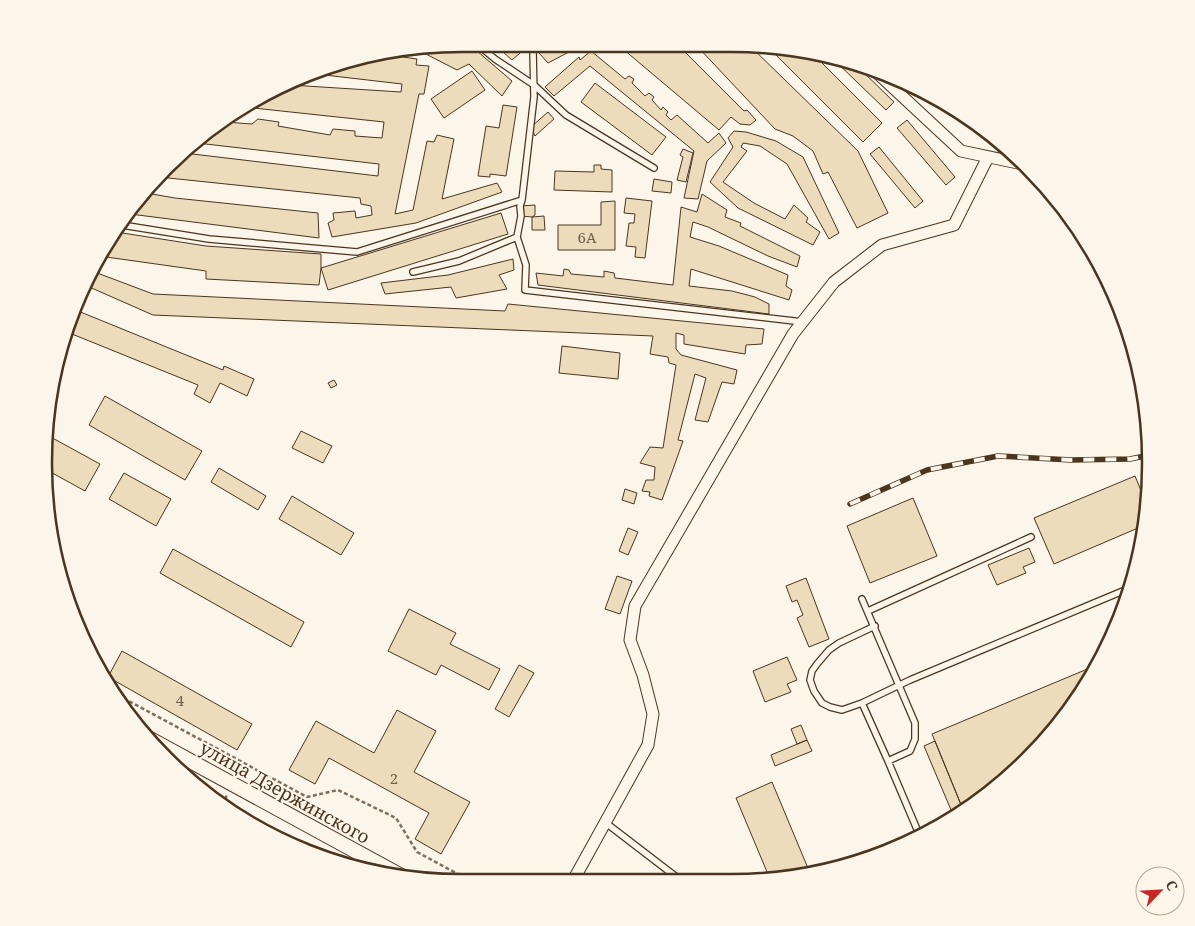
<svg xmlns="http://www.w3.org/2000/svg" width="1195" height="926" viewBox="0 0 1195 926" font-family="'Noto Serif',serif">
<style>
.building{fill:#ecdcbc;stroke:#4a3520}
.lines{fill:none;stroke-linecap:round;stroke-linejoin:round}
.service-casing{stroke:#4a3520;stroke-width:8}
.minor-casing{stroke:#4a3520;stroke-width:13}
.tertiary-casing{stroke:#4a3520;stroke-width:16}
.path{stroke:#7f6f5c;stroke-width:2.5;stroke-dasharray:4 2.5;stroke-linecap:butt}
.service{stroke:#fbf6e9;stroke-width:5.5}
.minor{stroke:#fbf6e9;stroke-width:11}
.tertiary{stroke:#fbf6e9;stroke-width:14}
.rail-casing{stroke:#4a3520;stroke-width:5.5}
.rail{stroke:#fbf6e9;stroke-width:4;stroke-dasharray:11;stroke-linecap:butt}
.labels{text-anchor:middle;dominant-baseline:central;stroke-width:4;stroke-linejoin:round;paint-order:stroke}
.number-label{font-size:15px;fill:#725f47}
.street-label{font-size:18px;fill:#4a3520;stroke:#fbf6e9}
.rim{fill:none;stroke:#4a3520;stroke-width:2.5}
</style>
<rect width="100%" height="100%" fill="#fbf6e9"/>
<path class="building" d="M463,44h5l2,1 42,36 -10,15 -33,-32 -12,6 -39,-20z
M494,44h17l9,9 -8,7z
M531,44h53l-36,19z
M617,44h60l67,67 3,-1 9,10 -6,5 -10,-1 -9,-7 -12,13z
M695,44l54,1 109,106 30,62 -31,15 -29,-56 -5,2 -10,-23 -20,-15 -18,-7z
M767,46l45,7 70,70 -19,19z
M591,51l34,28 4,-3 5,3 -2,4 13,13 4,-3 5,4 -2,3 9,10 2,-3 5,5 -2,3 5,5 6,-5 31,28 11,-10 7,10 -19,18 -9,38 -14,-1 10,-47 -104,-85 -36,30 -9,-9 34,-30 1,3z
M383,54l34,5 -1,6 13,1 -5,28h-5l-24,120 18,-4 14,-69 7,1 3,-7 17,4 -12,60 55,-16 5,9 -86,31 -84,14 -4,-14 6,-3 -1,-7 22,-2 1,7 16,-3 -1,-9 -10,-2 -1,-6 -201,-21 7,-10 18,-14 194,23 1,-12 -182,-21 28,-21 27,2 6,-5 21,3 -1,4 52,9 3,-6 22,2v5l27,2 2,-16 -140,-15 9,-7 37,-15 111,7 1,-8 -86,-10 38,-16z
M830,56l11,2 13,5 40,39 -8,8z
M472,71l13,19 -41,28 -13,-19z
M595,83l71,54 -14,18 -71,-53z
M503,105l14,2 -11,69 -16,-2v3l-12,-1 8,-50 13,2z
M548,112l6,7 -19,17 -4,-9z
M907,120l48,57 -9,8 -49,-57z
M734,131l12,1 30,9 27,16 36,76 -10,6 -42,-75 -27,-18 -17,-3 -2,4 6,4 -24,31 31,21 31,16 9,-14 14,13 -2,4 14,10 -7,13 -75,-37 -28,-26 23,-35 -5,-9z
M879,147l44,54 -8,7 -45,-54z
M683,149l10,4 -7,29 -9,-2 6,-23 -3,-2z
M594,165h7v4l11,1v22l-58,-2 1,-19 39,1z
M654,179l18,3 -1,11 -19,-2z
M146,193l29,5 143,15 1,25 -189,-24z
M702,194l25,16 -2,7 16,6 -1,3 60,30 -3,11 -29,-11 -60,-29 -15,-5 -3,15 29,9 69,29 -2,11 6,4 -3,10 -98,-31 -2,17 43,5 23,6 14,7v10l-231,-29 -2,-12 27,3 1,-7 5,1 2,4 33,3v-6l10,2 1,5 58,7 8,-78 16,5z
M626,198l26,3 -7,57 -10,-1 1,-10 -10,-1 3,-23h5l1,-9 -11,-1z
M615,201v49h-57v-25h43v-23z
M535,205v10l-3,2 -11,-1 -1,-10z
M501,213l7,21 -180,56 -7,-22z
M544,216l1,14h-13v-13z
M116,232l90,14 115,8v14l-2,17 -113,-6v-8l-107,-15z
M513,259l1,11 -15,5 8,14 -51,9 -5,-11 -66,7 -4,-11 67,-8z
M92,271l61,23 352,17 3,-7 256,25 -2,15 -16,1 -1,9 -61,-10v-9l-8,-2v16l5,6 56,15 -3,14 -12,-2 -14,40 -13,-2 11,-42 -11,-4 -17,66 5,1 -21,59 -13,-4 1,-4 -8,-1 4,-11h8l1,-13 -15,-4 10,-16 13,1 13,-83 -7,-2 -1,-6 -18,-3 3,-18 -500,-21 -66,-29z
M78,311l145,59 1,-4 30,13 -7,17 -27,-13 -10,20 -16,-9 4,-9 -131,-53 5,-11z
M562,346l58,7 -2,26 -59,-6z
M334,380l3,5 -6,3 -3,-5z
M105,396l97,55 -17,29 -96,-55z
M301,431l31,15 -9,17 -31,-15z
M47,435l53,29 -15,27 -40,-22 -1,-6z
M219,468l47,28 -8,14 -47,-28z
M124,473l47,26 -15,27 -47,-27z
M1135,476l12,29 -2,20 -91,39 -20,-46z
M625,489l12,4 -3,11 -12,-4z
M292,496l62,37 -13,22 -62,-36z
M913,498l24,58 -67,27 -23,-57z
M628,528l10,4 -10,23 -9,-4z
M1029,548l6,14 -12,5 3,6 -29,12 -9,-20z
M173,549l131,73 -13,25 -131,-74z
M617,576l15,5 -12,33 -15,-5z
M806,578l23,61 -20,8 -12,-29 6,-3 -6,-15 -5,2 -6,-16z
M409,609l47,24 -6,11 50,25 -11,21 -48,-25 -5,10 -48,-24z
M122,651l130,73 -15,26 -129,-73z
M787,657l10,23 -10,4 4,8 -26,10 -12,-31z
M519,665l15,8 -25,44 -14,-8z
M1097,665l-17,31 -52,64 -64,52 -32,-78z
M397,710l39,21 -22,41 56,30 -29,52 -26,-15 14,-26 -100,-55 -14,26 -26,-14 27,-49 58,32z
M801,725l6,15 -10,4 -6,-15z
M807,740l5,11 -37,15 -4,-11z
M935,741l29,71 -10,5 -30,-71z
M772,782l38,91 -24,6h-16l-34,-81z"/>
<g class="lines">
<defs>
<path id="service" d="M477,44l18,15 39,26 32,30 88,53
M522,200l-2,6 1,10 -4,21 9,28 -1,25 278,32
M122,225l87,14 148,13 165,-52 12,-103 -1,-47 -5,-6
M413,272l46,-11 58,-24
M862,599l53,124v16l-5,12 -22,10
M868,611l163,-74
M875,626l-36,17 -10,7 -12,14 -5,7 -2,9 4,11 8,12 8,4 12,3 20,-7 48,-23 220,-92
M862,703l26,58 31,73
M606,823l73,56"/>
<path id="minor" d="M874,70l87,81 57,12
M574,879l74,-134 5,-31 -10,-39 -13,-35 5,-34 158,-272 41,-52 48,-37 72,-20 34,-68"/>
<path id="tertiary" d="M150,739l253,138"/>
</defs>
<use href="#service" class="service-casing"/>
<use href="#minor" class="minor-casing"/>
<use href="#tertiary" class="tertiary-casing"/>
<path class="path" d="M112,692l195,105 31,-7 58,28 21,34 50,27
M222,805l5,-10"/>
<use href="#service" class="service"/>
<use href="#minor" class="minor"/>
<use href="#tertiary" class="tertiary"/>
<defs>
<path id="rail" d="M850,504l77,-34 71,-14 73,4 59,-1 20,-4"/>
</defs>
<use href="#rail" class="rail-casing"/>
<use href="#rail" class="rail"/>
</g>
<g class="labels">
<g class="number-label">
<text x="587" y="237">6А</text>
<text x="180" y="700">4</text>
<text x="394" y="778">2</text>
</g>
<g class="street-label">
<text transform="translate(285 792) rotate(29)">улица Дзержинского</text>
</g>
</g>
<path d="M0 0H1195V926H0ZM462 52H732A410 410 0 0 1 1142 462V464A410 410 0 0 1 732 874H462A410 410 0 0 1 52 464V462A410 410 0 0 1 462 52Z" fill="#fbf6e9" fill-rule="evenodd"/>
<path class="rim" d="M462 52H732A410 410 0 0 1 1142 462V464A410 410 0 0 1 732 874H462A410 410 0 0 1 52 464V462A410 410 0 0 1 462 52Z"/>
<g transform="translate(1160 891) rotate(65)"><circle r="24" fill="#fbf6e9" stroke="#b4a999"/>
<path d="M0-4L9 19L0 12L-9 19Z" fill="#c62828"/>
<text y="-8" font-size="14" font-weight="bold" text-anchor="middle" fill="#4a3520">С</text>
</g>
</svg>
